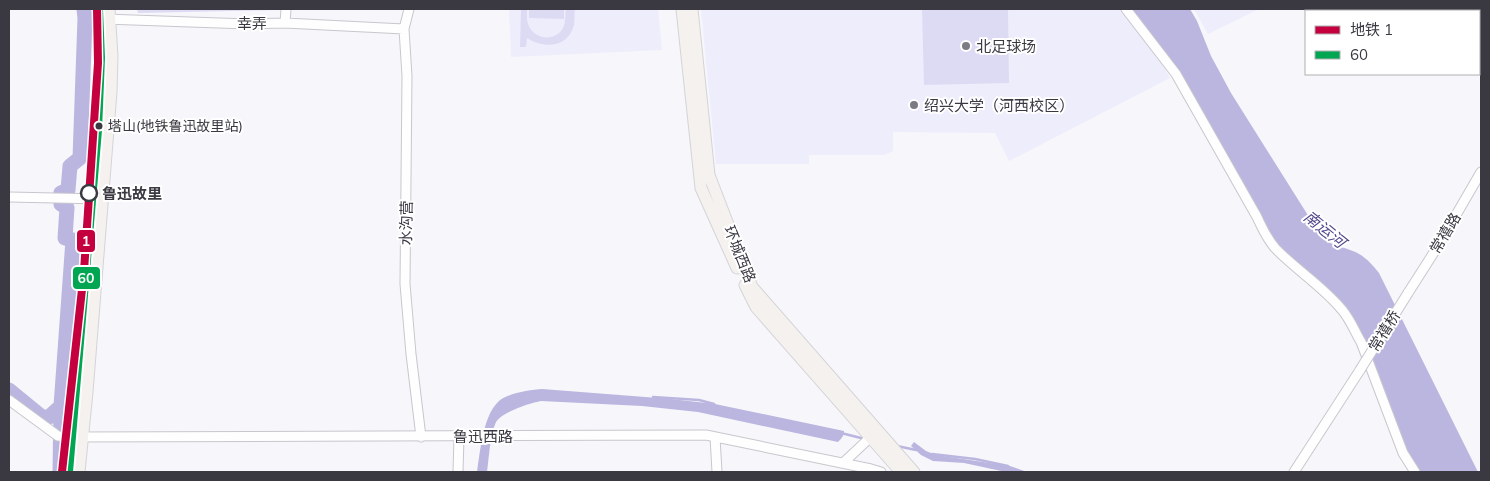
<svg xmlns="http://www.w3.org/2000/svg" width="1490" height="481" viewBox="0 0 1490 481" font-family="Mulish,'Noto Sans SC',sans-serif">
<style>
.built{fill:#eeedfc}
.green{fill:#dddbf3}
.water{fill:#bab6df}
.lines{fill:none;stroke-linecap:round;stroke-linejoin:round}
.stream{stroke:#bab6df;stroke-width:2.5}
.river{stroke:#bab6df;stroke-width:15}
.minor-casing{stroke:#c7c7cd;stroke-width:11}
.major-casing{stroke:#d4d4d8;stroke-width:13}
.minor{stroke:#fefefe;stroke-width:9}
.major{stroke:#f5f1ee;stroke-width:11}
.minor-bridge-casing{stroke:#c7c7cd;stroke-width:11;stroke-linecap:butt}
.minor-bridge{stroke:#fefefe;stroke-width:9}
.bus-1-casing{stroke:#fff;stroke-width:10}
.bus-1{stroke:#00a651;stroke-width:6}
.metro-1-casing{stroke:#fff;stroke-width:11}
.metro-1{stroke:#c5003e;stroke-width:8}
.poi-dot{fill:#7c7b83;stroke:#fff;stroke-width:2}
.bus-dot{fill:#3a3942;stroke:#fff;stroke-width:2}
.stop-dot{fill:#fff;stroke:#3a3942;stroke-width:2.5}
.labels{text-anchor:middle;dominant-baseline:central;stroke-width:4;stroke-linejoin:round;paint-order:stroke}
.bus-label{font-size:14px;fill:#3a3942;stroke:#fff;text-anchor:start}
.street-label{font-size:15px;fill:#3a3942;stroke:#fff}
.poi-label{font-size:15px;fill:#3a3942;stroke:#fff;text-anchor:start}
.stop-label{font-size:15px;font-weight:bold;fill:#3a3942;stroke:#fff;text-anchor:start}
.water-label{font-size:16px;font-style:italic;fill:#53478d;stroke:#fff}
.line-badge{stroke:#fff;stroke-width:2}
.badge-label{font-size:14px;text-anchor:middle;font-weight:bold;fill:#fff}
</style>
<rect width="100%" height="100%" fill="#f6f6fb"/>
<path class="built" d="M509,9h149l4,41 -151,7z
M701,9h419l39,49 11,20 -161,83 -14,-28 -102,-1v19l-8,4h-76v9h-93z
M1194,9h65l-51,25z"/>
<path class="green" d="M137,9h141l1,1 -141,3z
M521,9h6c0,6 -1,13 3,19 7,12 26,13 33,0 3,-6 2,-13 3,-19h9c-1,5 0,11 -1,16 -6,23 -30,24 -47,13l-1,9h-6z
M529,9h35v10l-35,-1z
M922,9h86l1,74 -85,2z"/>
<path class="water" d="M1132,9h58l7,12 14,35 20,37 90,143c8,9 19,10 29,14 13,4 21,13 29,23l99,199h-60l-9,-16 -60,-136 -64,-63z
M542,389l129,10 44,5 129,27c0,5 -3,8 -6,11l-140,-30 -56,-6 -101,-5c-11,2 -39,11 -45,21 -6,12 -7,36 -9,50h-10c3,-19 6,-56 21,-70 9,-9 32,-12 44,-13z
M914,442l12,9 10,4 74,11 17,6h-21l-42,-9 -31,-2 -12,-6 -10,-9z"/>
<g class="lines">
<path class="stream" d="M653,397l46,3 15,4
M841,433l24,6
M897,446l19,4
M932,454l43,5 33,7"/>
<path class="river" d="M9,390l33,27h7l12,-11
M60,472l1,-66 12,-166 -8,-2 2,-30 -6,-4v-11l7,-3 2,-24 10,-8 5,-140 -1,-9"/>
<defs>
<path id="minor" d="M409,9l-5,20 3,47 -2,208 6,70 10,83
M1126,9l50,65 81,143c5,11 10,22 18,31 21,22 49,39 68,63 8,10 12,21 18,31l42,111 12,19
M104,19l144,5 37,-1 119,6
M285,23l1,-14
M9,197l93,2
M1408,293l30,-47 43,-74
M9,400l49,36 11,1 637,-2 165,34 10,3
M715,437l2,35
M843,463l31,-29
M458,472l1,-35
M1294,472l66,-102"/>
<path id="major" d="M682,9l19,179 36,80
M692,9l17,166 43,112 162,185
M97,162c4,-52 7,-102 3,-153
M745,285l11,22 145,165
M70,472l12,-115
M79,472l8,-80 24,-300 1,-36 -3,-47"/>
</defs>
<use href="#minor" class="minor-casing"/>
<use href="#major" class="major-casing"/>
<use href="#minor" class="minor"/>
<use href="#major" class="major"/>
<defs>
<path id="minor-bridge" d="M1360,370l48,-77"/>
</defs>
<use href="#minor-bridge" class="minor-bridge-casing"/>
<use href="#minor-bridge" class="minor-bridge"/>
<defs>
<path id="bus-1" d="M70,472l29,-342 3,-72 -2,-49"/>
</defs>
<use href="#bus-1" class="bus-1-casing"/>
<use href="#bus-1" class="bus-1"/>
<defs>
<path id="metro-1" d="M62,472l22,-201 14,-208 -1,-54"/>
</defs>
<use href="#metro-1" class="metro-1-casing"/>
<use href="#metro-1" class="metro-1"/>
</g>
<g class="poi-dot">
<circle cx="966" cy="46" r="5"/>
<circle cx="914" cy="105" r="5"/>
</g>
<circle class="bus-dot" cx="99" cy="126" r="4.5"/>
<circle class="stop-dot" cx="89" cy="193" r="8"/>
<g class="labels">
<g class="bus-label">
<text x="108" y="126">塔山(地铁鲁迅故里站)</text>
</g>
<g class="street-label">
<text x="252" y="23">幸弄</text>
<text transform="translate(406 223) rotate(-89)">水沟营</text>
<text transform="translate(1445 233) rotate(-59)">常禧路</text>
<text transform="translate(740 254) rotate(68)">环城西路</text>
<text transform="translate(1384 331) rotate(-58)">常禧桥</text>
<text x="483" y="436">鲁迅西路</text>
</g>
<g class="poi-label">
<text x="976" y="46">北足球场</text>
<text x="924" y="105">绍兴大学（河西校区）</text>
</g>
<g class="stop-label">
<text x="102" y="193">鲁迅故里</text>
</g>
<g class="water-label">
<text transform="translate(1325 229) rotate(39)">南运河</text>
</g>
</g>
<g class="line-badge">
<rect x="76" y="229" width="20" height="24" rx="5" fill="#c5003e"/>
<rect x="72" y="266" width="29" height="24" rx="5" fill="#00a651"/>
</g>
<g class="badge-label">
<text x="86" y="246">1</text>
<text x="86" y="283">60</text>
</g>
<rect width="1490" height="481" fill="none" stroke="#3a3942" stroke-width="20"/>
<rect x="1305" y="10" width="175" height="65" fill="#ffffff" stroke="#b0b0b3"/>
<rect x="1315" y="26" width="25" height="8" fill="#c5003e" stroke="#b0b0b3"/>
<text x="1350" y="35" font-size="15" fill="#3a3942">地铁 1</text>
<rect x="1315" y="51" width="25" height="8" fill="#00a651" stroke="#b0b0b3"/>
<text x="1350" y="60" font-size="15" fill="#3a3942">60</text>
</svg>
